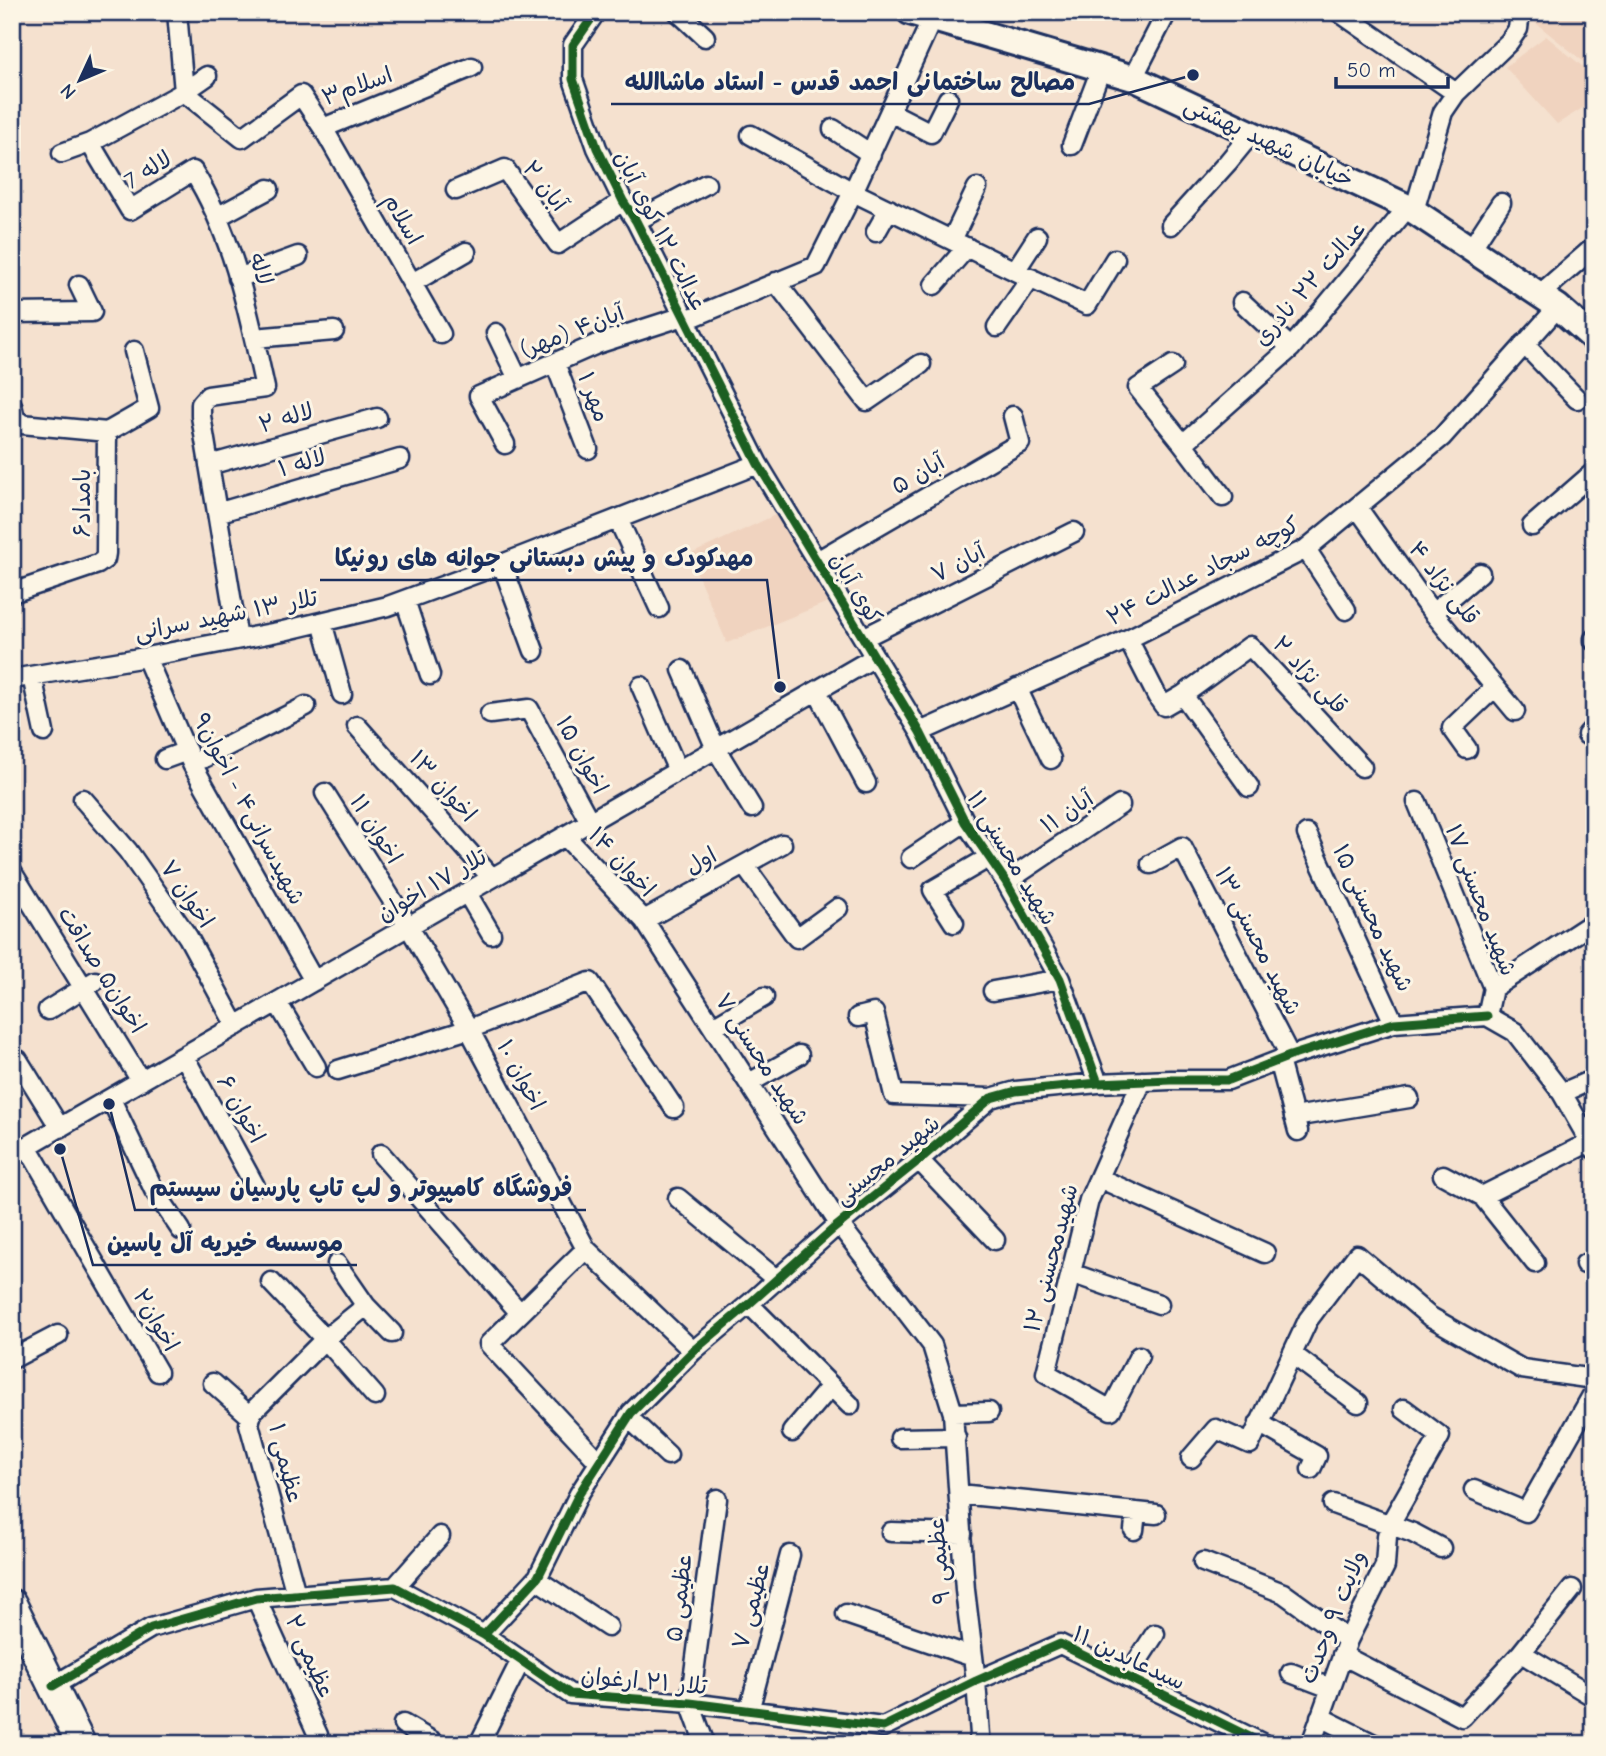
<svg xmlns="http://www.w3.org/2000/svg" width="1606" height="1756" viewBox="0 0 1606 1756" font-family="'Comic Neue','Playpen Sans Arabic',sans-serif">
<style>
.built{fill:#f0d3bf}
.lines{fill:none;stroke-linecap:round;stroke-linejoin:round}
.minor-casing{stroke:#1b2f5e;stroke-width:23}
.secondary-casing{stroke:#1b2f5e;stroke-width:30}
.primary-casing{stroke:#1b2f5e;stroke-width:33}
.minor{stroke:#fcf5e5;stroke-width:18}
.secondary{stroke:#fcf5e5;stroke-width:24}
.primary{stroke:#fcf5e5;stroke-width:28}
.cycleway-casing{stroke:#fcf5e5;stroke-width:13}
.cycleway{stroke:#1b5e20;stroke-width:9}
.labels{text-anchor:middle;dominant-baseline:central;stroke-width:6;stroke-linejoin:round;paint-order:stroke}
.street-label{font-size:23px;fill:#1b2f5e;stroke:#fcf5e5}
.leader{fill:none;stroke:#1b2f5e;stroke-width:2.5}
.callout-dot{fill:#1b2f5e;stroke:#fcf5e5;stroke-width:2.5}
.callout-label{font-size:24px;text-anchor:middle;font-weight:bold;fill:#1b2f5e;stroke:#fcf5e5;stroke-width:6;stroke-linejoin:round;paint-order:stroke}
</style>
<rect width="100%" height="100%" fill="#f5e1cf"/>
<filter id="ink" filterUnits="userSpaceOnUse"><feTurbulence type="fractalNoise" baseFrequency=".0143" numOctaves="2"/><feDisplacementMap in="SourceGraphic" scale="14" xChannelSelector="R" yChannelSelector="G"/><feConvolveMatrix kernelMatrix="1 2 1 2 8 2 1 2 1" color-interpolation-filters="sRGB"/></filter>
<g filter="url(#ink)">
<path class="built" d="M1537,12h57v58l-62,-50z
M1546,36l48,40v25l-37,23 -52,-57z
M788,509l50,89 -111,45 -38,-88z"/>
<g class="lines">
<defs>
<path id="minor" d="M177,12l7,80
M596,12l-23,33v34l24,69 26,53 13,20 122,243 162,268 45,90 41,60 54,97 38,104
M678,12l27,25
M1339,12l117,81
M1133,78l34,-66
M184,92l58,46 59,-43 22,33 149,-61
M890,112l41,21 17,-34
M323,128l118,206
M833,129l38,25
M751,135l102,57 162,79 22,-34
M90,143l40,67 63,-39c40,63 56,144 72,217l-57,8 -7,8v12l37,223
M1072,145l29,-76
M62,153l28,-10 94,-51 23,-16
M456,190l49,-21 53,75 65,-43
M1414,211l29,-99 13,-19 53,-51 9,-13 2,-17
M217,217l52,-28
M636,221l70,-37
M1171,225l57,-63 23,-28
M876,232l13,-23
M952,240l25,-52
M1471,249l30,-46
M1015,271l72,34 28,-46
M238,278l60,-22
M776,282l91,119 54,-37
M412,283l54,-31
M934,285l33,-38
M1539,295l55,-48
M1242,302l49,46
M12,313l80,-1 -13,-27
M686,320l130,-54 37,-74 79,-173
M997,327l34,-49
M496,333l22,46
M254,338l80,-7
M1524,344l53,55
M555,363l33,86
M1173,365l-35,23 45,56 40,53
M12,405l3,13 7,6 85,8 42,-24 -15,-57
M505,444l-26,-48 118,-52 87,-28
M1183,444l108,-96 117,-141
M209,465l168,-47
M1357,507l68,96 90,108
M217,513l183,-54
M618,519l41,89
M1532,526l62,-54
M1306,549l40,61
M817,561l203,-118 -7,-27
M502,564l32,87
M12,593l86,-29 7,-5 1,-6 1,-121
M405,600l25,75
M1433,613l47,-40
M322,622l20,72
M863,638l211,-106
M1128,639l29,57 7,10 19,-11 67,-49 112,121
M1594,639v2
M146,657l46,107 122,217
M682,670l34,79 36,59
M32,676l12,56
M12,679l134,-22 137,-26 105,-25 114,-42 256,-100
M641,686l37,85
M1017,688l34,71
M817,691l49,92
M1183,695l66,92
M490,714l39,-5 61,113
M357,726l135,152
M920,732l208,-93 178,-90 136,-112 116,-130
M1587,735l7,-8
M1467,749l-15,-21 43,-41
M165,759l22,-8
M192,764l114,-58
M325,793l84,134 60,102 117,220 107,102
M83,799l45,52 60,86 48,89
M1417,802l76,186 -6,28
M1307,834l87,189
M565,836l79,84 195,304 93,121 21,68 12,177 11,91 4,54 -3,9
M911,858l54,-36
M1151,864l31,-17 108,209
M744,865l53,73 41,-30
M12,872l129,209
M1006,882l114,-77
M467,893l24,41
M644,920l138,-76
M954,923l-21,-33 55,-32
M1493,988l101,-66
M993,991l67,-12
M277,1002l39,65
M48,1010l47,-29
M1487,1016l28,16 47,61 32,56
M858,1017l16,-4 20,82 97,3
M713,1027l51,-30
M184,1056l71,130
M18,1060l42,68
M1279,1060l19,71
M338,1070l131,-41 121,-47 84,126
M749,1083l50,-28
M1562,1093l32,-14
M111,1099l43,91 27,40
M1294,1117l115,-19
M27,1146l131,226
M381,1154l139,159
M12,1155l863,-498
M919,1160l76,80
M1443,1175l39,21 53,67
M1099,1178l166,75
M1482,1196l108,-54
M678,1198l98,81
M586,1249l-97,95 110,118
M337,1264l29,42 26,27
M1585,1264l9,-4
M1071,1273l88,31
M271,1282l54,57 50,57
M749,1304l101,101
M1292,1354l66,49
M1139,1356l-28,54 -65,-37 43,-173 53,-119
M12,1359l46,-24
M213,1383l38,34
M953,1413l36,-1
M628,1417l40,38
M1259,1423l58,33 -6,13
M792,1432l39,-46
M900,1438l56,-1
M1191,1458l25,-29 34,15 58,-124 49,-65 72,61 93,53 72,10
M1474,1490l52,22 68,-120
M959,1494l197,20
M1333,1504l80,29 28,15
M1134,1530l2,-18
M891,1532l71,2
M1203,1562l80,31 65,47
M536,1579l72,48
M395,1587l45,-51
M296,1594l-47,-170 3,-12 73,-73 41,-33
M256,1598l62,137
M846,1614l127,43
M484,1635l54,-58 41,-83 52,-81 62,-62 56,-47 83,-74 87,-70 72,-62 25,-7 82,-8 72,-3h58l62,-24 104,-33 93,-7
M1521,1653l73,44
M1342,1655l120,62 59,-64 51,-64
M1291,1673l39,15
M1127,1677l28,-43
M53,1686l98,-58 105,-30 139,-11 89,48 86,59 120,9 193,24 93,-46 84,-37 204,100
M749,1711l41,-156
M1320,1717l54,27
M403,1724l34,20
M479,1744l42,-84
M705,1744l-15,-41 27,-204
M1311,1744l37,-104 37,-74 2,-30 3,-12 50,-88 -36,-27"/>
<path id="secondary" d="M910,12l223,66 275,129 150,100 36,32"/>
<path id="primary" d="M12,1604l69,140"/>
</defs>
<use href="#minor" class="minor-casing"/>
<use href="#secondary" class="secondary-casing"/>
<use href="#primary" class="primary-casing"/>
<use href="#minor" class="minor"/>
<use href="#secondary" class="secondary"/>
<use href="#primary" class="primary"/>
<defs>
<path id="cycleway" d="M596,12l-23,33v34l24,69 26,53 13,20 122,243 162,268 45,90 41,60 54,97 38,104
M484,1635l54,-58 41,-83 52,-81 62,-62 56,-47 83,-74 87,-70 72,-62 25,-7 82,-8 72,-3h58l62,-24 104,-33 93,-7
M53,1686l98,-58 105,-30 139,-11 89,48 86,59 120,9 193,24 93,-46 84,-37 204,100"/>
</defs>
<use href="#cycleway" class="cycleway-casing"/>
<use href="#cycleway" class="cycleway"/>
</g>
</g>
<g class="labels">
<g class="street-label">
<text transform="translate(357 86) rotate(-20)">اسلام۳</text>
<text transform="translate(1269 142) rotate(25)">خیابان شهید بهشتی</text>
<text transform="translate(148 170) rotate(-32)">لاله 7</text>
<text transform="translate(545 186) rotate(52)">آبان ۲</text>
<text transform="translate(403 219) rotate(60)">اسلام</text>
<text transform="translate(661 231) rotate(63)">عدالت ۱۲ کوی آبان</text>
<text transform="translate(261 269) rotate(74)">لاله</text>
<text transform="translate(1310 283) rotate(-49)">عدالت ۲۲ نادری</text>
<text transform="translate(572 331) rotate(-21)">آبان۴ (مهر)</text>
<text transform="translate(594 397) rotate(69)">مهر ۱</text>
<text transform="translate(286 418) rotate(-16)">لاله ۲</text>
<text transform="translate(302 463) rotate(-16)">لاله ۱</text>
<text transform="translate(918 474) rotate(-30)">آبان ۵</text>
<text transform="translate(82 503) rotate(-90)">بامداد۶</text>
<text transform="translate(958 563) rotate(-27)">آبان ۷</text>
<text transform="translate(1203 571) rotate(-27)">کوچه سجاد عدالت ۲۴</text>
<text transform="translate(1444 583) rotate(52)">قلی نژاد ۴</text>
<text transform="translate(856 588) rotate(59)">کوی آبان</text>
<text transform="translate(226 615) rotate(-11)">تلار ۱۳ شهید سرانی</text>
<text transform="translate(1310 675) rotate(47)">قلی نژاد ۲</text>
<text transform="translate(582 755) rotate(62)">اخوان ۱۵</text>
<text transform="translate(443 786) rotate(48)">اخوان ۱۳</text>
<text transform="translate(249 809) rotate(62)">شهیدسرانی۴ - اخوان۹</text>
<text transform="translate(1067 812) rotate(-34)">آبان ۱۱</text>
<text transform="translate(376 829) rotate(58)">اخوان ۱۱</text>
<text transform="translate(1012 858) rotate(59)">شهید محسنی ۱۱</text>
<text transform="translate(701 861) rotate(-29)">اول</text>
<text transform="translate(622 862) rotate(47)">اخوان ۱۴</text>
<text transform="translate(432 885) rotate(-30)">تلار ۱۷ اخوان</text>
<text transform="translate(187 894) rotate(56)">اخوان ۷</text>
<text transform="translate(1481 900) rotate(69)">شهید محسنی ۱۷</text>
<text transform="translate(1373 918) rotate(65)">شهید محسنی ۱۵</text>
<text transform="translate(1258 941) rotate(63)">شهید محسنی ۱۳</text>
<text transform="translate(102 970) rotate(58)">اخوان۵ صداقت</text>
<text transform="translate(762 1059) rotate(57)">شهید محسنی ۷</text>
<text transform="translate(521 1075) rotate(62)">اخوان ۱۰</text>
<text transform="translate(241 1109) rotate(61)">اخوان ۶</text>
<text transform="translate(887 1160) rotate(-39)">شهید محسنی</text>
<text transform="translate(1051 1258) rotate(-75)">شهیدمحسنی ۱۲</text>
<text transform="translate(156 1320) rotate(60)">اخوان۲</text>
<text transform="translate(286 1463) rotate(76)">عظیمی ۱</text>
<text transform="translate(939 1561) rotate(-94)">عظیمی ۹</text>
<text transform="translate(679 1598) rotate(-83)">عظیمی ۵</text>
<text transform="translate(751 1606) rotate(-75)">عظیمی ۷</text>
<text transform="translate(1333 1617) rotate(-68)">ولایت ۹ وحدت</text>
<text transform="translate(310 1656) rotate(66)">عظیمی ۲</text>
<text transform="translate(1129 1658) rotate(25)">سیدعابدین ۱۱</text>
<text transform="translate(644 1681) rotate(5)">تلار ۲۱ ارغوان</text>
</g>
</g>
<path class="leader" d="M1193 75L1089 104H611M780 687L767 580H320M109 1104L135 1210H586M60 1149L93 1265H357"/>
<g class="callout-dot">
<circle cx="1193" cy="75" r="7"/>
<circle cx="780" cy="687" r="7"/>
<circle cx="109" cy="1104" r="7"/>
<circle cx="60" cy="1149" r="7"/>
</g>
<g class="callout-label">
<text x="850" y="90">مصالح ساختمانی احمد قدس - استاد ماشاالله</text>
<text x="544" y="566">مهدکودک و پیش دبستانی جوانه های رونیکا</text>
<text x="361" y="1196">فروشگاه کامپیوتر و لپ تاپ پارسیان سیستم</text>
<text x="225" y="1251">موسسه خیریه آل یاسین</text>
</g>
<rect width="1606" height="1756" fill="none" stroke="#fcf5e5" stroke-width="42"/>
<rect x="21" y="21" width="1564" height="1714" fill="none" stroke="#1b2f5e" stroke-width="2.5" filter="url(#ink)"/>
<g transform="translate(80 80) rotate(226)" stroke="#fcf5e5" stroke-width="5" paint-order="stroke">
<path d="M0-5L12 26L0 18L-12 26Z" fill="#1b2f5e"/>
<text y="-10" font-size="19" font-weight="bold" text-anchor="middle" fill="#1b2f5e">N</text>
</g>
<path d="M1336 77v10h112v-10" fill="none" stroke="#1b2f5e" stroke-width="3.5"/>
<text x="1347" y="77" font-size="21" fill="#1b2f5e" stroke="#fcf5e5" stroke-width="5" paint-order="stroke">50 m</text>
</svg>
